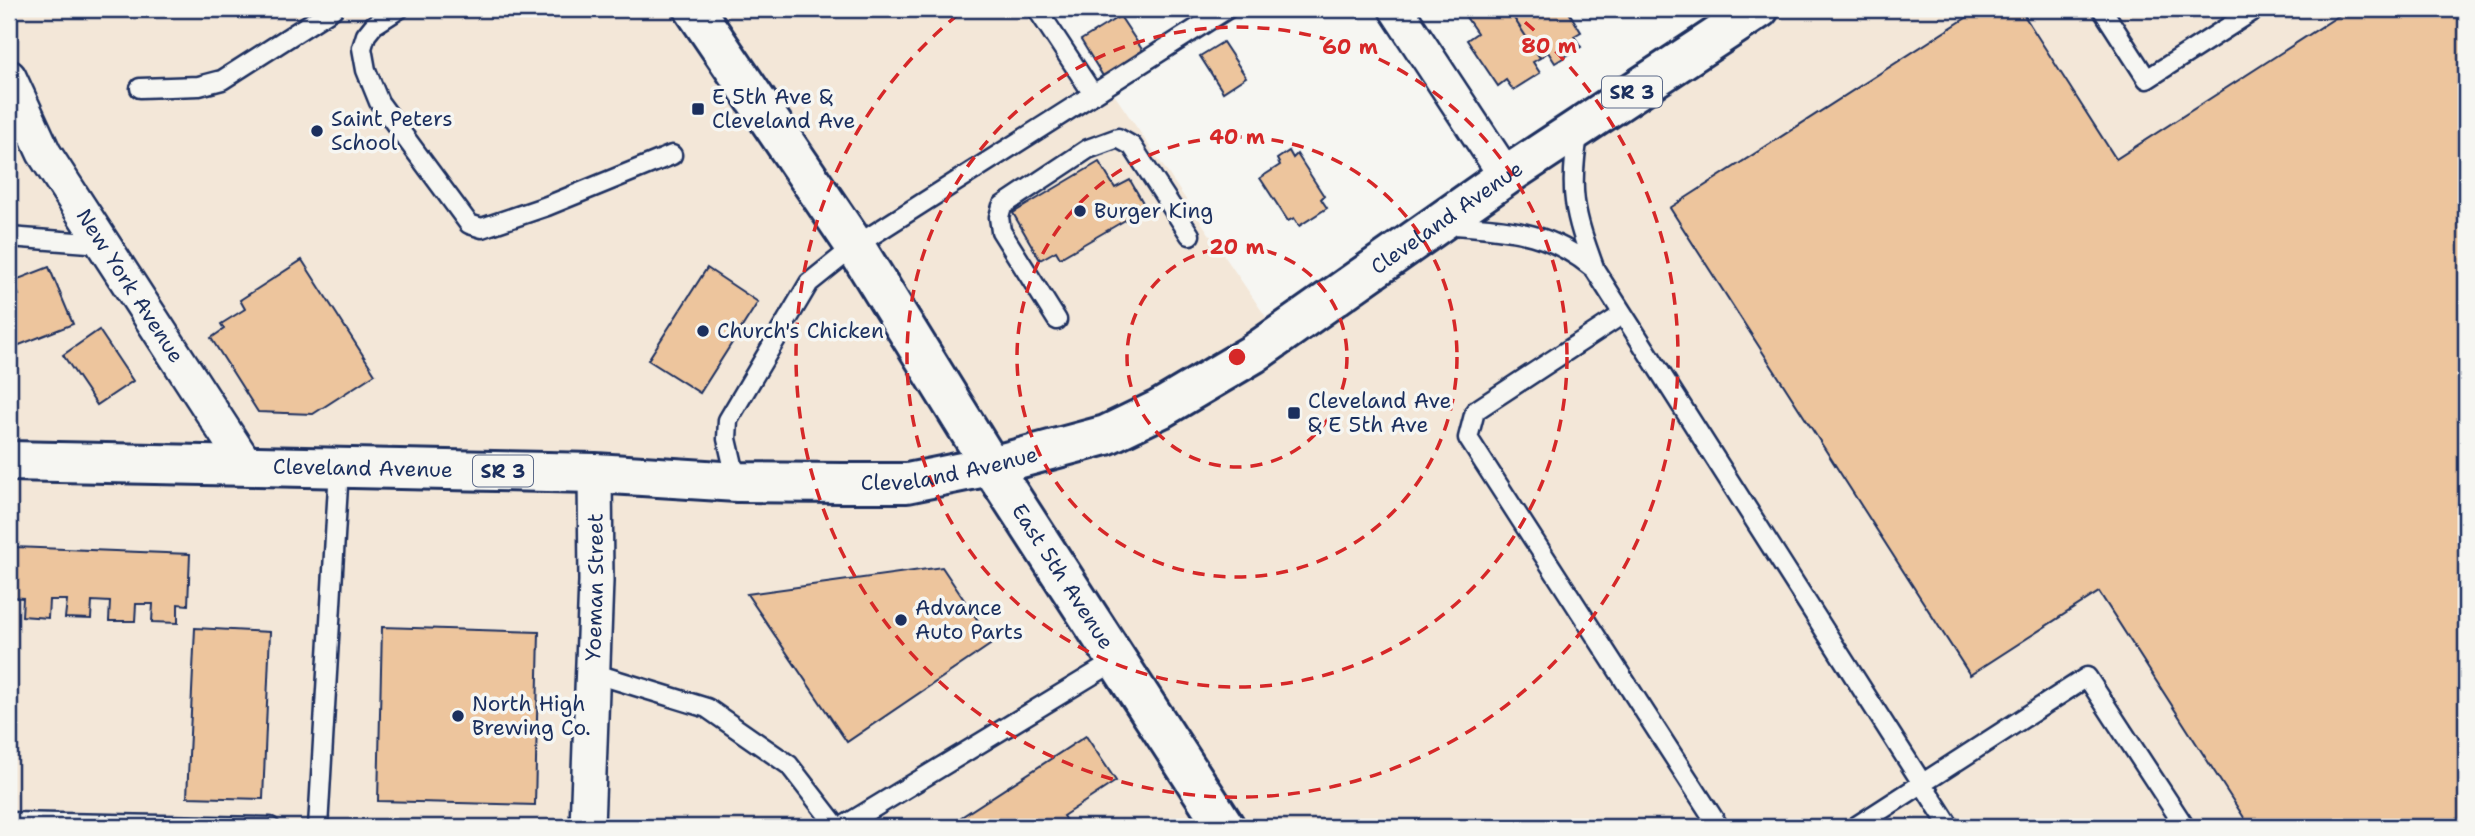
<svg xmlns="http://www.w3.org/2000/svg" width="2475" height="836" viewBox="0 0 2475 836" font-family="'Shantell Sans',sans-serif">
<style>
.built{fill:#f3e7d8}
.building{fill:#edc59d;stroke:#1b2f5e;stroke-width:2}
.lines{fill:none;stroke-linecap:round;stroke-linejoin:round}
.service-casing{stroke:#1b2f5e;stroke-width:23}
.minor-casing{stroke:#1b2f5e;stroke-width:38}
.secondary-casing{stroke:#1b2f5e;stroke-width:44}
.primary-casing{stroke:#1b2f5e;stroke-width:44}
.service{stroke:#f6f6f2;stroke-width:18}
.minor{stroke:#f6f6f2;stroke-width:33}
.secondary{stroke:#f6f6f2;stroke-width:38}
.primary{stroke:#f6f6f2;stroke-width:38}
.ring{fill:none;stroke:#d62828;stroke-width:3.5;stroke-dasharray:12 9}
.poi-dot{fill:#1b2f5e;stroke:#f6f6f2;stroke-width:2.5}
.labels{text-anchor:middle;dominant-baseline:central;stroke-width:7;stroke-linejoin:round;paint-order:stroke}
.shield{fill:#f6f6f2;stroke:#5d6b8a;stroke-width:2}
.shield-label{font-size:19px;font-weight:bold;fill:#1b2f5e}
.poi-label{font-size:21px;fill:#1b2f5e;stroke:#f6f6f2;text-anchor:start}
.street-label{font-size:21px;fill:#1b2f5e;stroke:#f6f6f2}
.centre{fill:#d62828;stroke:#f6f6f2;stroke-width:3.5}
.ring-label{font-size:21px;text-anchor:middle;font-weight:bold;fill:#d62828;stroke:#f6f6f2;stroke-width:7;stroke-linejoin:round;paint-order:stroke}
</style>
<rect width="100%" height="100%" fill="#f6f6f2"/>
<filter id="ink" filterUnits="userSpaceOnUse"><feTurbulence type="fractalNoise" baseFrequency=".0143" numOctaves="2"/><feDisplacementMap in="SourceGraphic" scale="14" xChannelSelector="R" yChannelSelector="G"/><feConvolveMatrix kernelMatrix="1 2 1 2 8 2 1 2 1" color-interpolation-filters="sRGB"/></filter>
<g filter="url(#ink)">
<path class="built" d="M9,9h1021l55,86 20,-14 161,236 483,-308h717v818h-2457z"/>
<path class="building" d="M1473,9h24l4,5 7,-5 32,49 -7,4 7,11 -27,17 -7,-10 -8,6 -31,-46 10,-7 -13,-19z
M1508,9h59l14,23 -7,4 7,11 -26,16 -7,-11 -8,6z
M1980,9h40l96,150 233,-150h117v818h-216l-151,-235 -129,83 -300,-467z
M1120,16l23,35 -40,25 -22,-36z
M1223,42l23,35 -23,15 -23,-36z
M1289,151l4,7 4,-4 27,42 -3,3 6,9 -28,18 -5,-8 -6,3 -28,-43 20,-13 -3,-6z
M1099,162l16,26 15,-8 16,28 -86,50 -4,-7 -16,9 -27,-47z
M302,260l73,114 -62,40 -55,-2 -47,-74 13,-9 -3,-5 24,-15 -5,-9z
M49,267l24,57 -64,25v-50l10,-4 -6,-14z
M707,268l51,34 -58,91 -52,-33z
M99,330l34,51 -36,24 -34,-50z
M14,547l176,7 -2,51 -10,-1v19l-26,-1 1,-18h-17l-1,17h-26l1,-19 -18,-1 -1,18 -26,-1 2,-18h-18l-1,18 -26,-2 1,-18 -11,-1z
M942,567l51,76 -146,99 -100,-148z
M382,627l157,5 -4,173 -157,-4z
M195,628l75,4 -7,167 -76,-2z
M1086,736l30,45 -53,35 7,11h-124z"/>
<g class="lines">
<defs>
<path id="service" d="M399,9l-25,16 -8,10 -4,13 4,22 13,32 90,122 13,4 65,-22 125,-51
M1037,9l56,85
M2102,9l45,70 109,-70
M140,88l59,-2 23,-6 111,-71
M1579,130c-11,61 -5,83 16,140l355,557
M1446,224c58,6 99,4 147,44
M9,237l93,7
M1623,314l-148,97 -7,27 251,389
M1057,320l-56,-89 -2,-14 3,-11 86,-57 30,-11 14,8 58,89
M737,482l-10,-43 1,-19 81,-137 46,-37 372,-237
M593,673l114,35 82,57 48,62
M9,822l261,5
M318,827l21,-359
M842,827l275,-167
M1855,827l232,-150 98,150"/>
<g id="minor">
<path d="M1396,9l110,167"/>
<path id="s1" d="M9,77l35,76 203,313"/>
<path id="s2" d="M587,827l9,-246 -1,-108"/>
</g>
<g id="secondary">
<path id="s3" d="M694,9l161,237 136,220 234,361"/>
</g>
<g id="primary">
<path id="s4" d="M9,461l586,12 142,9 106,1h64l84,-17 115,-31 54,-26 93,-55 253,-178 253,-167"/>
</g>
</defs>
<use href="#service" class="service-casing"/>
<use href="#minor" class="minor-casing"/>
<use href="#secondary" class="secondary-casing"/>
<use href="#primary" class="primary-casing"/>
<use href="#service" class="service"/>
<use href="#minor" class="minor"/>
<use href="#secondary" class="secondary"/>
<use href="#primary" class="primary"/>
</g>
</g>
<g class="ring">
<circle cx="1237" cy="357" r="110"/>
<circle cx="1237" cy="357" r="220"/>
<circle cx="1237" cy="357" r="330"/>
<path d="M1509 9A441 441 0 1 1 965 9"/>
</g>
<g class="poi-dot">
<rect x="691" y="102" width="14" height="14" rx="3.5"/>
<circle cx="317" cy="131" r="7"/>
<circle cx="1080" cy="211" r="7"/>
<circle cx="703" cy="331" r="7"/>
<rect x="1287" y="406" width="14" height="14" rx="3.5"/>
<circle cx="901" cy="620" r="7"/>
<circle cx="458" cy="716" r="7"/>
</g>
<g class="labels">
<g class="shield">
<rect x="1602" y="76.5" width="60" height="31" rx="5"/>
<rect x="473" y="455.5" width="60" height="31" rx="5"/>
</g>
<g class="shield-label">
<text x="1632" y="92">SR 3</text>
<text x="503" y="471">SR 3</text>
</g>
<g class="poi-label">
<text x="712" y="97">E 5th Ave &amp;<tspan x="712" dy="24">Cleveland Ave</tspan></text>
<text x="331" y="119">Saint Peters<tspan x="331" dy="24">School</tspan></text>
<text x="1094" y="211">Burger King</text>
<text x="717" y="331">Church's Chicken</text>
<text x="1308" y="401">Cleveland Ave<tspan x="1308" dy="24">&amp; E 5th Ave</tspan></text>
<text x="915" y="608">Advance<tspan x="915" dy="24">Auto Parts</tspan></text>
<text x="472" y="704">North High<tspan x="472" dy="24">Brewing Co.</tspan></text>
</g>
<g class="street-label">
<text stroke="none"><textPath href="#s4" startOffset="1508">Cleveland Avenue</textPath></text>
<text stroke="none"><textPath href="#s1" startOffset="242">New York Avenue</textPath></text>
<text stroke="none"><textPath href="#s4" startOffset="942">Cleveland Avenue</textPath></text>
<text stroke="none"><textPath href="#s4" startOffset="354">Cleveland Avenue</textPath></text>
<text stroke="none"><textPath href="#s3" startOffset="677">East 5th Avenue</textPath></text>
<text stroke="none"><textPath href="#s2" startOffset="240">Yoeman Street</textPath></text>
</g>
</g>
<circle cx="1237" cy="357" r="10" class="centre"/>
<g class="ring-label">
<text x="1549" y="53">80 m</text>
<text x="1350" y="54">60 m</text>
<text x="1237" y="144">40 m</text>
<text x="1237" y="254">20 m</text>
</g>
<rect width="2475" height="836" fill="none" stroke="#f6f6f2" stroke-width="35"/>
<rect x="18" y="18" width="2440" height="801" fill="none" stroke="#1b2f5e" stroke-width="2.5" filter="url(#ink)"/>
</svg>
